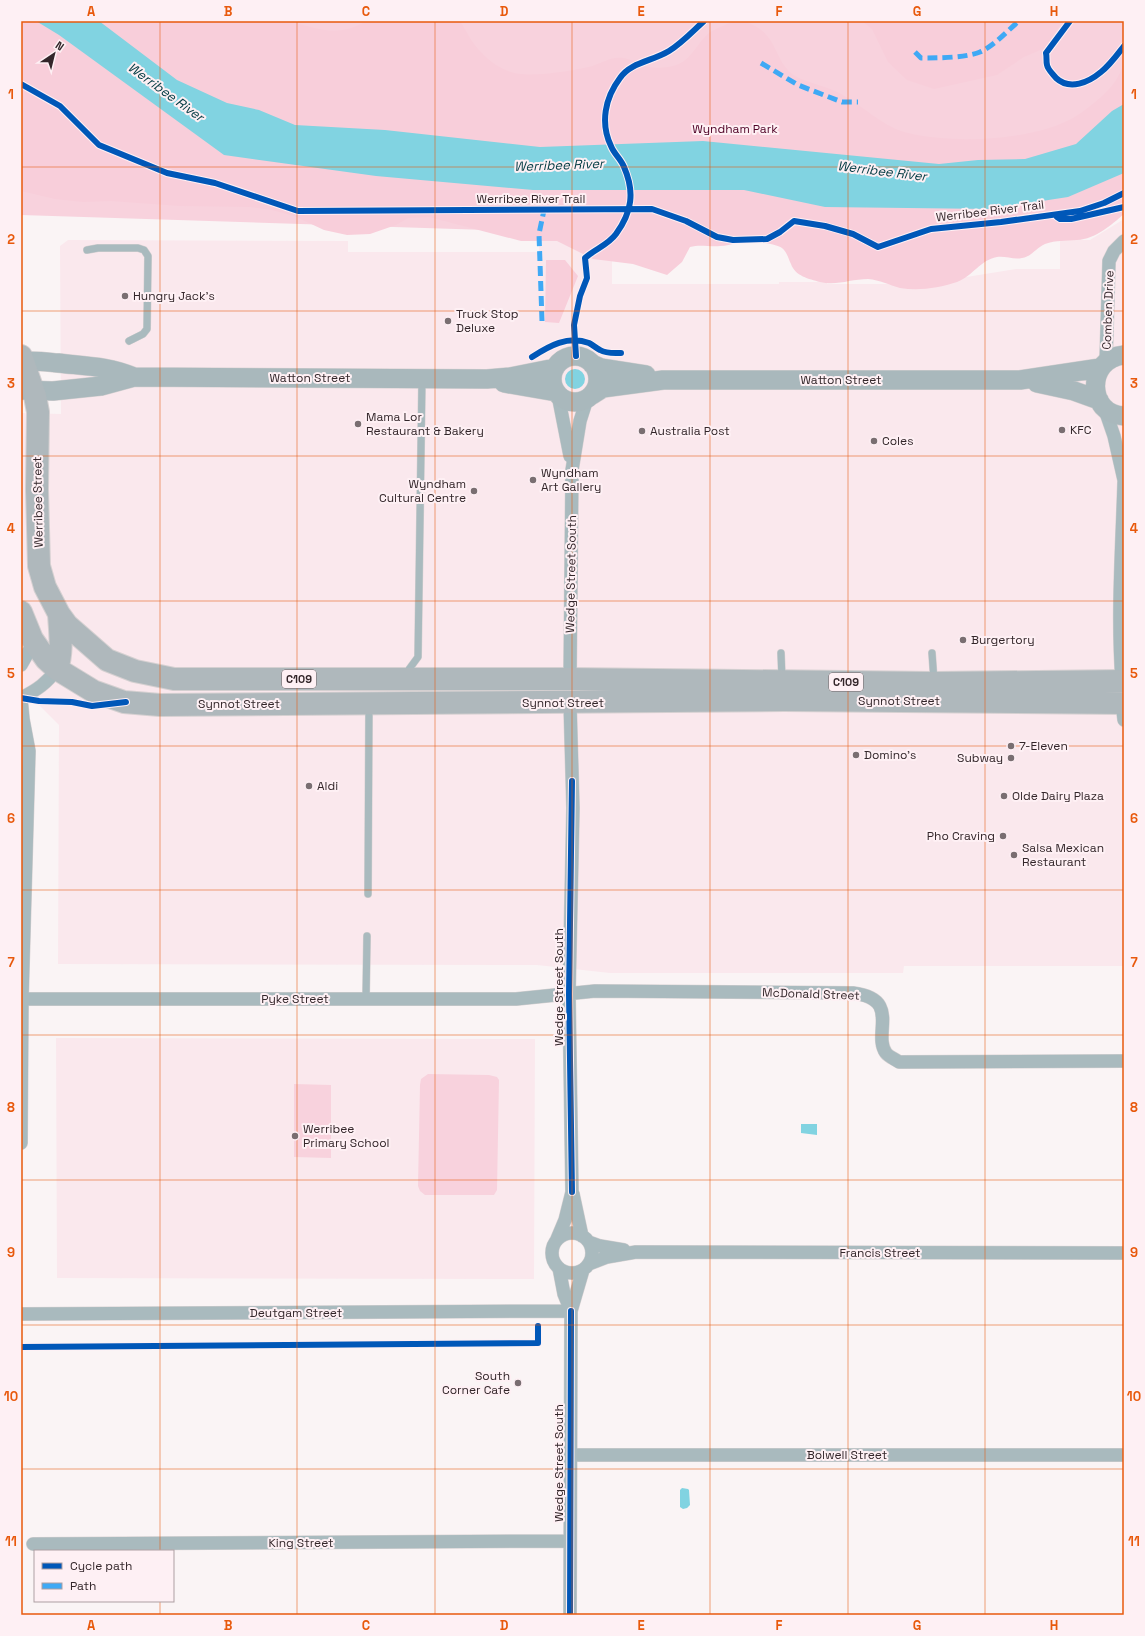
<svg xmlns="http://www.w3.org/2000/svg" width="1145" height="1636" viewBox="0 0 1145 1636" font-family="'Space Grotesk',sans-serif">
<style>
.built{fill:#fae8ed}
.green{fill:#f8d2dd}
.forest{fill:#f8ceda}
.water{fill:#81d3e1}
.lines{fill:none;stroke-linecap:round;stroke-linejoin:round}
.lane-casing{stroke:#d5d0d1;stroke-width:8}
.street-casing{stroke:#d5d0d1;stroke-width:14}
.secondary-casing{stroke:#d5d0d1;stroke-width:20}
.highway-casing{stroke:#d5d0d1;stroke-width:24}
.lane{stroke:#a9babe;stroke-width:7}
.street{stroke:#a9babe;stroke-width:13}
.secondary{stroke:#a9b8bc;stroke-width:19}
.highway{stroke:#afb8bc;stroke-width:22}
.quiet{stroke:#3fa9f5;stroke-width:5;stroke-dasharray:10 5;stroke-linecap:butt}
.cycleway-casing{stroke:#fef0f4;stroke-width:8}
.cycleway{stroke:#0057b8;stroke-width:6}
.grid{fill:none;stroke:#e8590c;stroke-width:1;stroke-opacity:0.55}
.poi-dot{fill:#796e71;stroke:#fef0f4;stroke-width:1.5}
.labels{text-anchor:middle;dominant-baseline:central;stroke-width:4;stroke-linejoin:round;paint-order:stroke}
.shield{fill:#fef0f4;stroke:#706367;stroke-width:1}
.shield-label{font-size:11px;font-weight:bold;fill:#33262a}
.park-label{font-size:12px;fill:#500327;stroke:#fef0f4}
.street-label{font-size:12px;fill:#33262a;stroke:#fef0f4}
.poi-label{font-size:12px;fill:#33262a;stroke:#fef0f4;text-anchor:start}
.water-label{font-size:13px;font-style:italic;fill:#003a42;stroke:#fef0f4}
.neatline{fill:none;stroke:#e8590c;stroke-width:1.5}
.grid-label{font-size:13px;text-anchor:middle;font-weight:bold;fill:#e8590c}
</style>
<rect width="100%" height="100%" fill="#faf4f5"/>
<path class="built" d="M1124,219v747h-220l-1,7h-293l-73,-8 -479,-1 1,-239 -38,-38v-274l40,1 -1,-168 8,-6 280,1v11h191v-19l73,1v50h167v-2h48v2h96l93,-15h44v-29h30z
M56,1038l479,1 -1,240 -477,-1z"/>
<path class="green" d="M21,21h1103v186l-357,32 -746,-24z
M428,1074l61,1 8,2 2,3 -2,110 -3,5h-69l-5,-4 -2,-5 2,-101 1,-6z
M294,1084l37,1v73l-37,-1z"/>
<path class="forest" d="M21,21h268c29,8 49,17 77,0h94c6,9 11,21 19,29 8,9 18,17 29,21 18,8 62,0 81,-4 11,-3 22,-11 34,-9 8,1 14,5 22,8 9,3 25,2 34,-2 13,-6 19,-22 30,-31 4,-3 9,-5 14,-7 5,-3 12,-5 19,-5 4,0 7,2 11,4 27,13 20,38 44,52 14,7 30,9 44,17 21,11 43,34 67,39 45,11 124,8 165,-15 10,-6 20,-14 28,-21 11,-10 20,-21 23,-36v153c-13,11 -28,25 -47,26 -11,1 -21,0 -32,4 -9,4 -14,13 -23,14 -8,2 -16,-2 -25,-1 -17,3 -24,19 -40,25 -18,6 -38,9 -57,6 -11,-3 -20,-8 -32,-9 -17,0 -31,7 -48,3 -11,-3 -25,-6 -29,-18 -3,-6 -4,-12 -9,-16 -8,-6 -35,-7 -45,-5 -6,1 -11,3 -17,3 -11,1 -20,-2 -30,1l-8,15 -15,13 -34,-11 -40,-5 -36,-18h-36l-92,-24 -21,1 -12,7 -26,9 -23,1 -23,-5 -30,-14 -22,-6 -22,-3 -70,-1 -69,-5 -28,1 -28,-3 -34,-8z
M862,21h201l-18,27 -21,9 -27,18 -63,14 -27,-9 -19,-18 -16,-33z
M546,260h19l13,16 -19,47 -14,-1z"/>
<path class="water" d="M36,21h63l78,59 50,23 32,7 36,15 90,5 155,17 163,-6 236,23 39,-4 47,-1 51,-15 36,-33 12,-7v69l-56,24 -78,12 -165,-2 -81,-17h-211l-157,-14 -152,-21 -165,-120z
M565 379a10 10 0 1 1 20 0a10 10 0 1 1-20 0Z
M801,1124h16v11l-16,-2z
M682,1488l6,1 1,1 1,15 -3,3 -4,1 -3,-2v-17z"/>
<g class="lines">
<defs>
<path id="lane" d="M87,250l11,-2h40l6,2 4,6 -1,73 -4,5 -14,7
M781,653l1,26
M932,653l2,28
M404,676l14,-19 4,-278
M368,894l1,-188
M366,999l1,-63"/>
<path id="street" d="M1106,361l3,-100 5,-10 10,-10
M558,395l12,61
M1104,407l10,29 10,44
M21,665l9,-16 2,-10
M570,679l2,-209 8,-49 7,-22
M1122,681c-5,-66 0,-133 2,-199
M21,698c16,-8 26,-15 36,-29
M1122,703l2,17
M21,999h495l79,-8 258,2c49,6 19,41 33,60 3,4 9,6 13,9l225,-1
M21,1143l1,-144 7,-248 -6,-32 -2,-21
M573,1194l9,42
M552 1253a20 20 0 1 1 40 0a20 20 0 1 1-40 0Z
M557,1239l8,-19 7,-28 -3,-198 4,-186 -3,-105
M589,1242l11,4 24,4
M589,1264l18,-7 29,-5 488,1
M559,1268l5,26 7,17
M21,1314l550,-3
M571,1455h553
M33,1544l537,-3
M570,1615l1,-304 12,-41"/>
<path id="secondary" d="M1124,355c-39,4 -37,60 0,61
M552 379a23 23 0 1 1 46 0a23 23 0 1 1-46 0Z
M21,362c12,-2 25,0 37,1 26,3 51,3 76,14
M592,364l9,4 45,7
M504,383l52,9
M1037,383l37,8 25,9
M21,390l32,1 48,-5 33,-9 353,2 23,-2 45,-9
M592,395l11,-7 60,-8h357l80,-12"/>
<path id="highway" d="M21,356l14,40 3,16 -1,77 2,77 6,21 14,27 8,11 40,35 28,11 39,8h396l364,4 190,-2
M21,612l11,27 14,20 11,10 36,22 31,11 36,3 624,-5 340,3
M57,669c6,-18 3,-36 2,-55"/>
</defs>
<use href="#lane" class="lane-casing"/>
<use href="#street" class="street-casing"/>
<use href="#secondary" class="secondary-casing"/>
<use href="#highway" class="highway-casing"/>
<use href="#lane" class="lane"/>
<use href="#street" class="street"/>
<use href="#secondary" class="secondary"/>
<use href="#highway" class="highway"/>
<path class="quiet" d="M915,52l6,6c15,0 45,0 59,-6 14,-6 27,-21 39,-31
M761,63l37,22 44,17h16
M542,321l-3,-87 5,-24"/>
<defs>
<path id="cycleway" d="M1070,21l-24,32c1,4 0,8 1,12 1,5 6,9 9,13 14,13 33,4 45,-6 9,-7 16,-17 23,-26
M21,84l39,22 39,39 68,28 48,10 83,28 354,-2 34,12 31,16 16,3 34,-1 13,-7 14,-11 31,5 28,8 25,13 53,-18 70,-7 79,-11 24,-8 20,-10
M1057,217l3,2h11l53,-12
M576,356l-2,-31 6,-29 7,-18 -2,-20c10,-9 23,-13 31,-24 16,-22 19,-42 8,-67 -3,-8 -10,-13 -13,-21 -11,-23 -6,-48 9,-68 11,-16 33,-17 49,-27 13,-8 24,-20 35,-30
M532,357c17,-11 36,-22 57,-14 4,2 7,5 11,7 7,4 14,3 21,3
M21,698l18,3 33,1 20,4 34,-4
M572,781l-3,213 3,198
M21,1347l517,-4v-17
M570,1615l1,-304"/>
</defs>
<use href="#cycleway" class="cycleway-casing"/>
<use href="#cycleway" class="cycleway"/>
</g>
<path class="grid" d="M160,21v1530M297,21v1594M435,21v1594M572,21v1594M710,21v1594M848,21v1594M985,21v1594M21,167h1103M21,311h1103M21,456h1103M21,601h1103M21,746h1103M21,890h1103M21,1035h1103M21,1180h1103M21,1325h1103M21,1469h1103M160,1601v14"/>
<g class="poi-dot">
<circle cx="125" cy="296" r="4"/>
<circle cx="448" cy="321" r="4"/>
<circle cx="358" cy="424" r="4"/>
<circle cx="1062" cy="430" r="4"/>
<circle cx="642" cy="431" r="4"/>
<circle cx="874" cy="441" r="4"/>
<circle cx="533" cy="480" r="4"/>
<circle cx="474" cy="491" r="4"/>
<circle cx="963" cy="640" r="4"/>
<circle cx="1011" cy="746" r="4"/>
<circle cx="856" cy="755" r="4"/>
<circle cx="1011" cy="758" r="4"/>
<circle cx="309" cy="786" r="4"/>
<circle cx="1004" cy="796" r="4"/>
<circle cx="1003" cy="836" r="4"/>
<circle cx="1014" cy="855" r="4"/>
<circle cx="295" cy="1136" r="4"/>
<circle cx="518" cy="1383" r="4"/>
</g>
<g class="labels">
<g class="shield">
<rect x="282" y="670" width="34" height="18" rx="3"/>
<rect x="829" y="673" width="34" height="18" rx="3"/>
</g>
<g class="shield-label">
<text x="299" y="679">C109</text>
<text x="846" y="682">C109</text>
</g>
<g class="park-label">
<text x="735" y="129">Wyndham Park</text>
</g>
<g class="street-label">
<text x="531" y="199">Werribee River Trail</text>
<text transform="translate(990 211) rotate(-7)">Werribee River Trail</text>
<text transform="translate(1108 310) rotate(-88)">Comben Drive</text>
<text x="310" y="378">Watton Street</text>
<text x="841" y="380">Watton Street</text>
<text transform="translate(38 502) rotate(-91)">Werribee Street</text>
<text transform="translate(571 574) rotate(-89)">Wedge Street South</text>
<text x="899" y="701">Synnot Street</text>
<text x="563" y="703">Synnot Street</text>
<text x="239" y="704">Synnot Street</text>
<text transform="translate(559 987) rotate(-90)">Wedge Street South</text>
<text transform="translate(811 994) rotate(2)">McDonald Street</text>
<text x="295" y="999">Pyke Street</text>
<text x="880" y="1253">Francis Street</text>
<text x="296" y="1313">Deutgam Street</text>
<text x="847" y="1455">Bolwell Street</text>
<text transform="translate(559 1463) rotate(-90)">Wedge Street South</text>
<text x="301" y="1543">King Street</text>
</g>
<g class="poi-label">
<text x="133" y="296">Hungry Jack's</text>
<text x="456" y="314">Truck Stop<tspan x="456" dy="14">Deluxe</tspan></text>
<text x="366" y="417">Mama Lor<tspan x="366" dy="14">Restaurant &amp; Bakery</tspan></text>
<text x="1070" y="430">KFC</text>
<text x="650" y="431">Australia Post</text>
<text x="882" y="441">Coles</text>
<text x="541" y="473">Wyndham<tspan x="541" dy="14">Art Gallery</tspan></text>
<text x="466" y="484" text-anchor="end">Wyndham<tspan x="466" dy="14">Cultural Centre</tspan></text>
<text x="971" y="640">Burgertory</text>
<text x="1019" y="746">7-Eleven</text>
<text x="864" y="755">Domino's</text>
<text x="1003" y="758" text-anchor="end">Subway</text>
<text x="317" y="786">Aldi</text>
<text x="1012" y="796">Olde Dairy Plaza</text>
<text x="995" y="836" text-anchor="end">Pho Craving</text>
<text x="1022" y="848">Salsa Mexican<tspan x="1022" dy="14">Restaurant</tspan></text>
<text x="303" y="1129">Werribee<tspan x="303" dy="14">Primary School</tspan></text>
<text x="510" y="1376" text-anchor="end">South<tspan x="510" dy="14">Corner Cafe</tspan></text>
</g>
<g class="water-label">
<text transform="translate(166 92) rotate(36)">Werribee River</text>
<text transform="translate(559 165) rotate(-2)">Werribee River</text>
<text transform="translate(882 171) rotate(7)">Werribee River</text>
</g>
</g>
<rect width="1145" height="1636" fill="none" stroke="#fef0f4" stroke-width="44"/>
<rect x="34" y="1550" width="140" height="52" fill="#fef0f4" stroke="#ad9fa3"/>
<rect x="42" y="1563" width="20" height="6" fill="#0057b8" stroke="#ad9fa3"/>
<text x="70" y="1570" font-size="12" fill="#33262a">Cycle path</text>
<rect x="42" y="1583" width="20" height="6" fill="#3fa9f5" stroke="#ad9fa3"/>
<text x="70" y="1590" font-size="12" fill="#33262a">Path</text>
<g transform="translate(54 54) rotate(35)" stroke="#fef0f4" stroke-width="3" paint-order="stroke">
<path d="M0-3L7 15L0 10L-7 15Z" fill="#33262a"/>
<text y="-6" font-size="11" font-weight="bold" text-anchor="middle" fill="#33262a">N</text>
</g>
<rect x="22" y="22" width="1101" height="1592" class="neatline"/>
<g class="grid-label">
<text x="91" y="16">A</text>
<text x="228" y="16">B</text>
<text x="366" y="16">C</text>
<text x="504" y="16">D</text>
<text x="641" y="16">E</text>
<text x="779" y="16">F</text>
<text x="917" y="16">G</text>
<text x="1054" y="16">H</text>
<text x="11" y="99">1</text>
<text x="1134" y="99">1</text>
<text x="11" y="244">2</text>
<text x="1134" y="244">2</text>
<text x="11" y="388">3</text>
<text x="1134" y="388">3</text>
<text x="11" y="533">4</text>
<text x="1134" y="533">4</text>
<text x="11" y="678">5</text>
<text x="1134" y="678">5</text>
<text x="11" y="823">6</text>
<text x="1134" y="823">6</text>
<text x="11" y="967">7</text>
<text x="1134" y="967">7</text>
<text x="11" y="1112">8</text>
<text x="1134" y="1112">8</text>
<text x="11" y="1257">9</text>
<text x="1134" y="1257">9</text>
<text x="11" y="1401">10</text>
<text x="1134" y="1401">10</text>
<text x="11" y="1546">11</text>
<text x="1134" y="1546">11</text>
<text x="91" y="1630">A</text>
<text x="228" y="1630">B</text>
<text x="366" y="1630">C</text>
<text x="504" y="1630">D</text>
<text x="641" y="1630">E</text>
<text x="779" y="1630">F</text>
<text x="917" y="1630">G</text>
<text x="1054" y="1630">H</text>
</g>
</svg>
